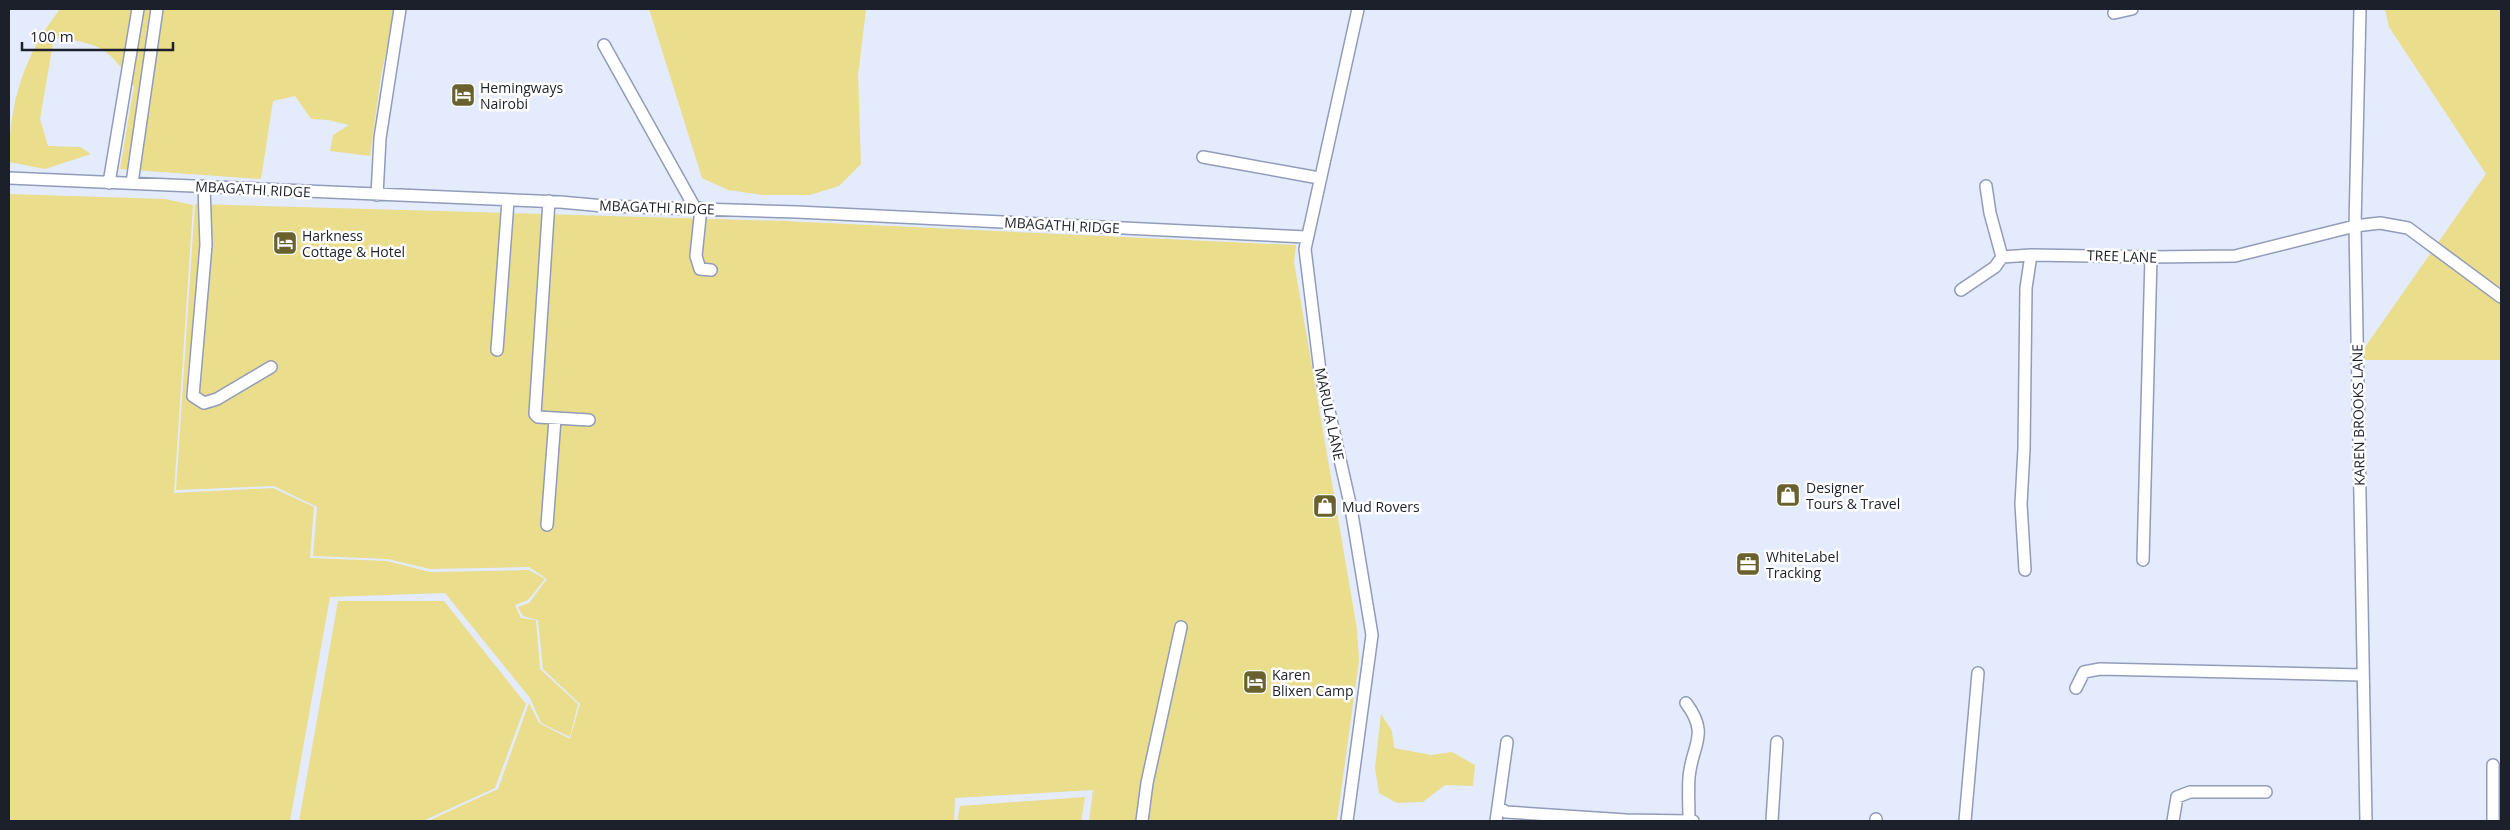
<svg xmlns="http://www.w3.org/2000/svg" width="2510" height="830" viewBox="0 0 2510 830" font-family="'Open Sans',sans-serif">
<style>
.green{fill:#eadd8c}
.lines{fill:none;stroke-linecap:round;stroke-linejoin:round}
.minor-casing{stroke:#909cb9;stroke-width:14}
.minor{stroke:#fff;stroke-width:11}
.labels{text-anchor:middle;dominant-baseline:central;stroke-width:5;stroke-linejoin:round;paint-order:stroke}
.poi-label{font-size:14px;fill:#1c202b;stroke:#fff;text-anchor:start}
.street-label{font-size:14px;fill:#1c202b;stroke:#fff}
</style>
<rect width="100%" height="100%" fill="#e3ebfd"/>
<path class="green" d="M60,9h335l-14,67 -11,80 -40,-5 3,-16 16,-10 -21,-5 -17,-1 -16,-23 -22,5 -12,78 -141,-10 14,-83c-26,-40 -34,-42 -80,-49l-14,82 8,27 32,1 11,7 -46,15 -36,-7c0,-59 15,-107 51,-153z
M649,9h217l-8,66 3,89 -22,22 -29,9h-47l-35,-5 -26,-12z
M2385,9h116v351h-145l130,-186 -97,-147z
M9,194l156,5 28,6 -19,288 99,-5 41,19 -4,51 77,3 43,11 99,-2 16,9 -17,21 -13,5 6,13 15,2 4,49 38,35 -8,33 -29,-14 -11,-25 -85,-105 -115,4 -40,224h-281z
M195,204l589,17 512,24 -2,17 63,367 2,31 -22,161h-248l4,-31 -138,8 -1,23h-526l70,-32 31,-86 10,20 31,16 10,-35 -37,-35 -5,-49 -15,-4 -5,-9 11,-4 18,-24 -18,-12 -99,2 -42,-10 -75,-3 4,-49 -43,-21 -98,4z
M338,601h106l82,103 -31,84 -72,33h-124z
M1381,714l11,17 2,17 37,7 21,-3 23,13 -2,21 -28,-1 -22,17 -26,1 -18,-10 -4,-25z
M1085,797l-4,24h-124l3,-15z"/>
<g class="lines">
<defs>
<path id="minor" d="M2360,9l-5,217 11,595
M2114,13l18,-4
M604,45l91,163
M1203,157l116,21
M9,178l551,24 44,4 193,6 509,25
M109,183l29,-174
M132,183l25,-174
M204,186l2,59 -13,151 11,7 13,-4 54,-32
M1986,186l4,27 12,44
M377,195l3,-57 20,-129
M549,201l-14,213 3,3 51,3
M701,208l-5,48 4,13 11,1
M1961,290l34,-23 7,-10 29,-2
M497,350l11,-149
M547,525l8,-106
M2143,560l8,-303
M2025,570l-4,-66 3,-55 2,-161 5,-33 120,2 84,-1 120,-30 25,-3 28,5 93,69
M2076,688l8,-16 16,-3 262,6
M1686,703c24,32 6,41 3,74 -1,15 0,30 0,44h4
M1507,742l-9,65 8,5 120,8 63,1
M2493,765v56
M1142,821l5,-38 34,-156
M1347,821l25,-186 -21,-127 -31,-137 -15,-122 53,-240
M1496,821l2,-14
M1772,821l5,-79
M1876,821v-2
M1965,821l13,-148
M2173,821l4,-24 13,-5h76"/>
</defs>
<use href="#minor" class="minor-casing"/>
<use href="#minor" class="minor"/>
</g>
<defs>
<symbol id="hotel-square" viewBox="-11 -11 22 22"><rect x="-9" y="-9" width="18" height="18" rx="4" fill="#6a622e" stroke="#fff"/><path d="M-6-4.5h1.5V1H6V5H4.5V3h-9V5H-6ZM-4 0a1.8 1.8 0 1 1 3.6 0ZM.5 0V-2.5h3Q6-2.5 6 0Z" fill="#fff"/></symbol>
<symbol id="shop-square" viewBox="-11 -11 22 22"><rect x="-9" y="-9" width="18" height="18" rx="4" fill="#6a622e" stroke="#fff"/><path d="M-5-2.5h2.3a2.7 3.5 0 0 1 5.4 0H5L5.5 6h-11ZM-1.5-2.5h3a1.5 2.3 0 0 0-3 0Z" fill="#fff"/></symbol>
<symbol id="office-square" viewBox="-11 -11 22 22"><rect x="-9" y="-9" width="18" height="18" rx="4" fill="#6a622e" stroke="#fff"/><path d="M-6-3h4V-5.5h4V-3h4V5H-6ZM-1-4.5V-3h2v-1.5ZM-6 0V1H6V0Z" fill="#fff"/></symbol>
</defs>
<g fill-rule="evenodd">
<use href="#hotel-square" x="449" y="81" width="28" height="28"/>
<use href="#hotel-square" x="271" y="229" width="28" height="28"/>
<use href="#shop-square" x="1774" y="481" width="28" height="28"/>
<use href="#shop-square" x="1311" y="492" width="28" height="28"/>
<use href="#office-square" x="1734" y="550" width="28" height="28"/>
<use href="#hotel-square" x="1241" y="668" width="28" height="28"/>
</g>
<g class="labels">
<g class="poi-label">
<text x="480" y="87">Hemingways<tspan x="480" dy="16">Nairobi</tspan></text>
<text x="302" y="235">Harkness<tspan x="302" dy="16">Cottage &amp; Hotel</tspan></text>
<text x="1806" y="487">Designer<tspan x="1806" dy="16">Tours &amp; Travel</tspan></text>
<text x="1342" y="506">Mud Rovers</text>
<text x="1766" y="556">WhiteLabel<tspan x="1766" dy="16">Tracking</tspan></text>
<text x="1272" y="674">Karen<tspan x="1272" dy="16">Blixen Camp</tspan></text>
</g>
<g class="street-label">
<text transform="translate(253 189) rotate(3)">MBAGATHI RIDGE</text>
<text transform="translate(657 207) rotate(2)">MBAGATHI RIDGE</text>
<text transform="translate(1062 225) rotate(3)">MBAGATHI RIDGE</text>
<text transform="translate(2122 256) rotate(2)">TREE LANE</text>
<text transform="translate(1330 414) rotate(78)">MARULA LANE</text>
<text transform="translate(2358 415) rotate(-91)">KAREN BROOKS LANE</text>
</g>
</g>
<rect width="2510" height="830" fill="none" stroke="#1c202b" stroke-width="20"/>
<path d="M22 42v8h151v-8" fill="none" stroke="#1c202b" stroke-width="2.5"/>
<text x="30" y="42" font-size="15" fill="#1c202b" stroke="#ffffff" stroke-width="4" paint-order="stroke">100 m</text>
</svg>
